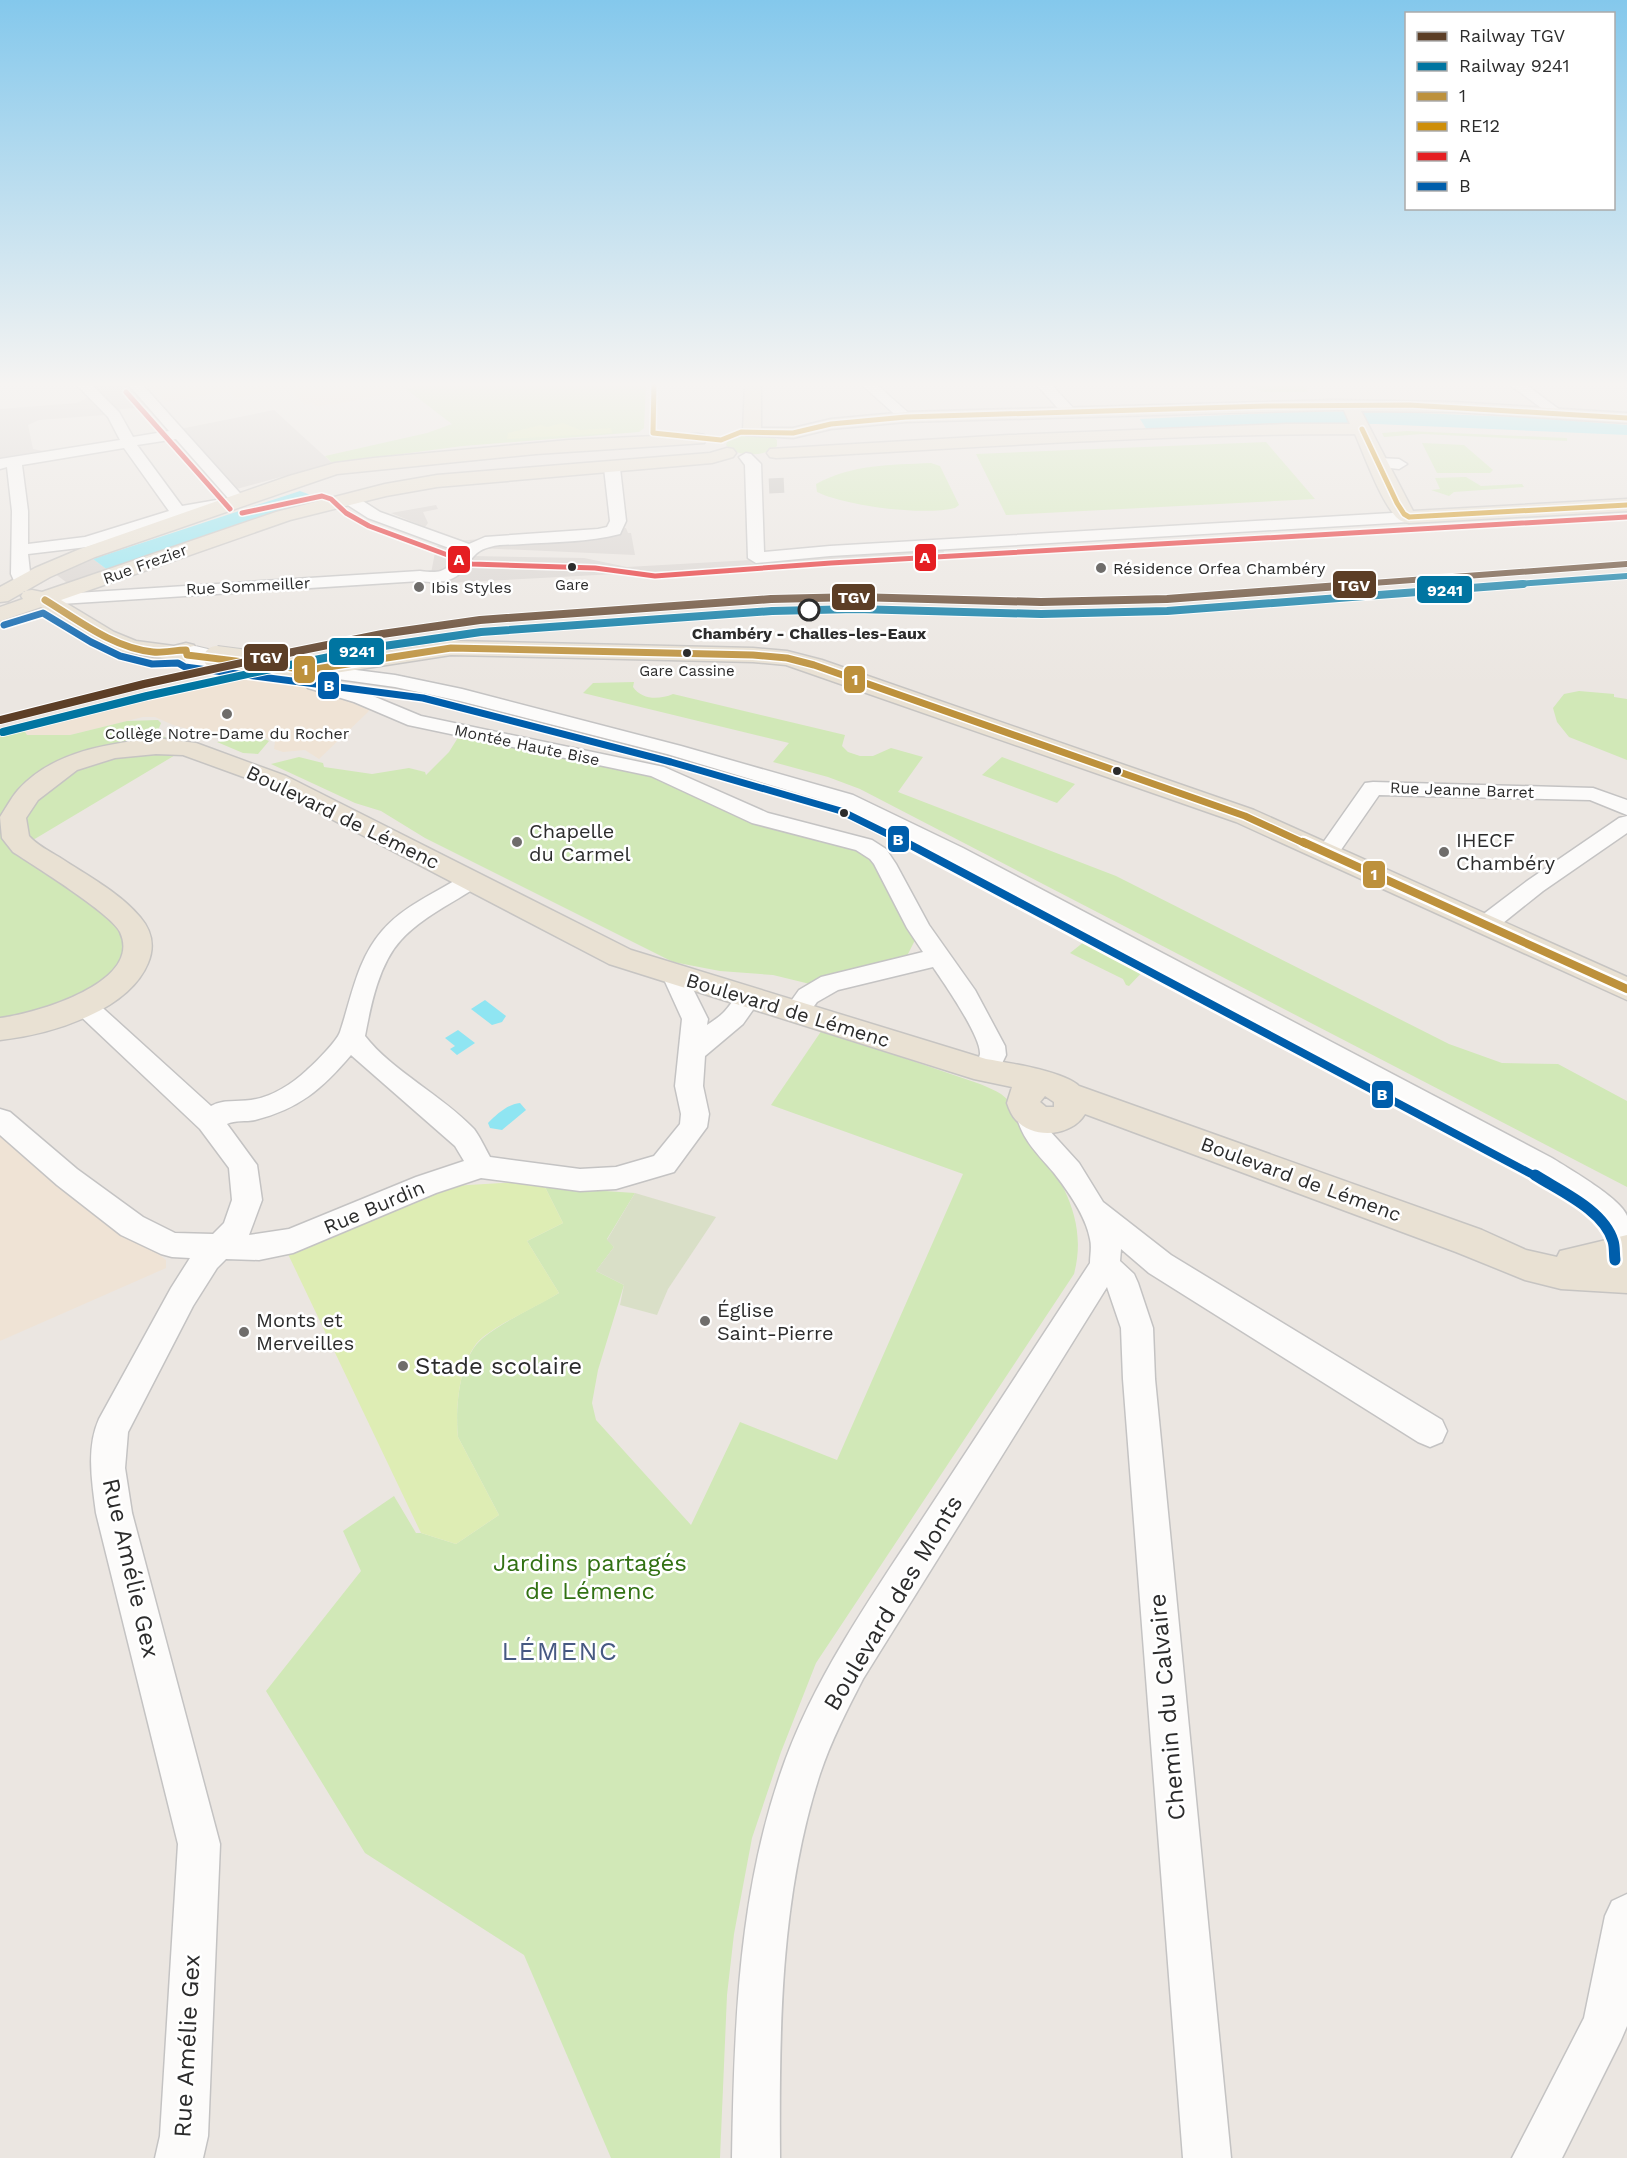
<svg xmlns="http://www.w3.org/2000/svg" width="1627" height="2158" viewBox="0 0 1627 2158" font-family="'Work Sans',sans-serif">
<style>
.education{fill:#efe3d5}
.green{fill:#d1e8b7}
.cemetery{fill:#d9dfc7}
.pitch{fill:#deedb4}
.plaza{fill:#d9d4d0}
.water{fill:#8fe5f2}
.lines{fill:none;stroke-linecap:round;stroke-linejoin:round}
.minor-tunnel{stroke:#c5c1bd;stroke-width:15;stroke-dasharray:15 8;stroke-linecap:butt}
.minor-casing{stroke:#c4c3c3;stroke-width:3}
.major-casing{stroke:#c6c4c2;stroke-width:3}
.minor{fill:#fcfbfa;fill-rule:evenodd}
.major{fill:#e9e1d3;fill-rule:evenodd}
.rail{stroke:#dedee0;stroke-width:3}
.minor-bridge-casing{stroke:#c4c3c3;stroke-width:22;stroke-linecap:butt}
.major-bridge-casing{stroke:#c6c4c2;stroke-width:26;stroke-linecap:butt}
.minor-bridge{stroke:#fcfbfa;stroke-width:20}
.major-bridge{stroke:#e9e1d3;stroke-width:24}
.bus-1-far1-casing{stroke:#fff;stroke-width:10}
.bus-1-casing{stroke:#fff;stroke-width:13}
.bus-2-casing{stroke:#fff;stroke-width:8}
.bus-3-casing{stroke:#fff;stroke-width:8}
.bus-4-far2-casing{stroke:#fff;stroke-width:10}
.bus-4-far1-casing{stroke:#fff;stroke-width:13}
.bus-4-casing{stroke:#fff;stroke-width:16}
.bus-1-far1{stroke:#bd913c;stroke-width:7}
.bus-1{stroke:#bd913c;stroke-width:8}
.bus-2{stroke:#ce8e09;stroke-width:5}
.bus-3{stroke:#e51e22;stroke-width:5}
.bus-4-far2{stroke:#005eab;stroke-width:7}
.bus-4-far1{stroke:#005eab;stroke-width:8}
.bus-4{stroke:#005eab;stroke-width:11}
.rail-1-far1-casing{stroke:#fff;stroke-width:8}
.rail-1-casing{stroke:#fff;stroke-width:10}
.rail-2-far1-casing{stroke:#fff;stroke-width:8}
.rail-2-casing{stroke:#fff;stroke-width:10}
.rail-1-far1{stroke:#5c3e26;stroke-width:6}
.rail-1{stroke:#5c3e26;stroke-width:8}
.rail-2-far1{stroke:#0075a1;stroke-width:6}
.rail-2{stroke:#0075a1;stroke-width:8}
.bus-dot{fill:#2c2c2c;stroke:#fff;stroke-width:2}
.poi-dot{fill:#6f6d6b;stroke:#fff;stroke-width:2}
.stop-dot{fill:#fff;stroke:#2c2c2c;stroke-width:3}
.labels{text-anchor:middle;dominant-baseline:central;stroke-width:5;stroke-linejoin:round;paint-order:stroke}
.far-bus-label{font-size:15px;fill:#2c2c2c;stroke:#fff}
.far-street-label{font-size:16px;fill:#2c2c2c;stroke:#fff}
.far-poi-label{font-size:16px;fill:#2c2c2c;stroke:#fff;text-anchor:start}
.far-stop-label{font-size:16px;font-weight:bold;fill:#2c2c2c;stroke:#fff}
.street-label{font-size:20px;fill:#2c2c2c;stroke:#fff}
.poi-label{font-size:20px;fill:#2c2c2c;stroke:#fff;text-anchor:start}
.near-poi-label{font-size:24px;fill:#2c2c2c;stroke:#fff;text-anchor:start}
.near-park-label{font-size:24px;fill:#327113;stroke:#fff}
.near-street-label{font-size:24px;fill:#2c2c2c;stroke:#fff}
.near-neighbourhood-label{font-size:26px;letter-spacing:1.5px;fill:#475982;stroke:#fff}
.line-badge{stroke:#fff;stroke-width:2}
.badge-label{font-size:16px;text-anchor:middle;font-weight:bold;fill:#fff}
</style>
<rect width="100%" height="100%" fill="#ebe6e1"/>
<path class="education" d="M149,384h276l-80,19 -29,3 -4,-3 -8,2 -15,-18 -53,11 -6,-7 -65,11z
M258,672l88,23 25,11 -3,6 -49,47 -14,-9 -22,2 -9,-3 1,-8 -26,-9 -32,5 -44,-12 -18,-8h-12l-73,18h-43l-3,-5 142,-34 17,-12z
M0,1131l166,129v8l-166,73z"/>
<path class="green" d="M425,384h221l-2,44 -5,4 -176,14 -131,17 -7,-7 102,-23 25,-9 -46,-35z
M1241,384h63l4,8h-44z
M1407,431l160,7v3l-145,-7 -38,3 -2,-4z
M745,433l28,4 4,3v6c-12,11 -39,12 -51,-1l2,-6z
M1266,442l49,57 -309,16 -30,-61z
M1422,443l42,2 29,25 -3,3h-53z
M931,463l9,3 19,39 -4,3c-32,8 -109,-2 -138,-16l-1,-8c37,-20 74,-19 115,-21z
M1466,477l15,9 41,-2 2,3 -70,5 -5,4 -18,-6 9,-1 -5,-11z
M634,682l-1,5c9,13 26,13 40,7l172,41 -3,11 6,6 12,4h13l18,-8 32,9 -25,35 218,84 333,168 53,19 56,1 69,37v86l-767,-398 -32,-12 -55,-15 16,-19 -206,-50 10,-10z
M1579,691l35,3v3l13,2v61l-58,-23 -12,-15 -4,-14 11,-14z
M158,720l3,3 -4,10 30,15 -164,98 105,75 -1,51 -127,57v-292l24,-7 3,5h43l57,-14z
M257,736l12,5 -11,13 -15,-1 -26,-11z
M459,736l200,40 208,76 42,67 7,19 -11,22 -95,24 -37,-9 -53,-4 -47,-9 -248,-124 -44,-27 -26,-8 -84,-39 28,-7 24,6 1,4 48,7 37,-6 16,4 1,3 23,-23z
M1002,757l73,27 -18,19 -75,-28z
M1090,937l57,30 -18,19 -3,-1 -3,-6 -53,-26z
M822,1030l158,54c7,3 15,6 21,10 15,11 24,29 33,44 28,44 54,82 40,136l-258,389 -35,89 -29,86 -18,96 -7,61 -7,163h-109l-87,-203 -159,-102 -99,-162 95,-120 -18,-40 51,-35 22,37h5l35,11 43,-29 -41,-78c-3,-28 1,-80 25,-99 21,-17 52,-31 76,-45l-32,-52 36,-18 -18,-36 90,6 -28,46 7,8 -18,24 28,14 -26,85 -6,33 4,17 95,105 49,-103 97,38 126,-286 -192,-69z"/>
<path class="cemetery" d="M635,1193l81,24 -48,72 -11,26 -37,-10 4,-20 -28,-14 18,-24 -7,-7z"/>
<path class="pitch" d="M563,423l17,7 31,-2 1,5 -105,6 1,-6 33,-8 6,2z
M516,1182l29,5 18,36 -36,18 32,52c-24,15 -54,27 -76,44 -24,19 -28,72 -25,100l41,78 -43,29 -35,-11 -134,-281 44,-14 91,-42 30,-10z"/>
<path class="plaza" d="M101,384h29l25,23 -34,2 -17,6 -65,5 -11,5 5,24 16,3 -49,12v-55l77,-6 10,-5 -5,-7z
M274,410l58,53 -103,28 -54,-61z
M436,505l2,4 -15,3 5,11 -3,4 -34,-14z
M626,528l2,5h3l4,22 -158,-7 -5,8 112,2 43,9 316,-18 3,9 -33,2 -1,-2 -483,26 7,-37 16,-8v2l32,-2z
M93,559l16,12 -39,14 -16,-12z"/>
<path class="water" d="M1370,411l167,7 90,7v10l-251,-11 -84,-1 -145,7 -7,-11 155,-7z
M300,491l24,9 -92,28 -123,43 -16,-12z
M485,1000l21,16 -4,6 -10,3 -21,-16z
M458,1030l17,13 -18,12 -7,-6 5,-3 -10,-8z
M520,1103l6,7 -24,20 -12,-2 -2,-5c9,-9 20,-19 32,-20z"/>
<g class="lines">
<path class="minor-tunnel" d="M769,486l21,-1"/>
<defs>
<path id="minor" d="M76,384h15l28,28 14,25 36,-6 -41,-47h14l105,117 -8,5 -37,4 -115,37 -59,7 3,27 -3,4h-12l-5,-11 1,-63 -5,-44 -7,2v-10l120,-19 -12,-23zM176,439l52,59 -46,8 -45,-61zM124,448l45,63 -84,26 -57,7v-33l-6,-46z
M861,384h15l37,33 -7,4 -5,-1z
M1036,384h15l23,25 2,3 -2,3h-10z
M1509,384h16l39,29 -7,4 -5,-1z
M746,453l5,1 10,10 3,88 66,-6 579,-34 8,5 -8,5 -579,34 -74,7 -8,-5 -3,-93 -6,-8z
M1378,458l21,1 8,5 -8,5 -26,-3 -3,-3 3,-3z
M612,463l8,5 6,53 -6,13c-32,8 -65,8 -97,10 -11,1 -23,0 -33,3 -31,7 -15,41 -70,34l-375,24 -6,-1 -3,-4 3,-4 6,-1 375,-24c24,3 26,0 40,-19l-92,-34 -25,-16 -2,-3 2,-3h12l25,16 89,32 16,-7 113,-8 9,-2 3,-6 -6,-53z
M309,664l86,11 67,14 219,57 172,49 110,53 589,310c16,10 70,41 75,58 0,11 0,27 0,38l-11,-3c-18,-37 -51,-55 -84,-77l-585,-316 -110,-53 -170,-51 -207,-53 -65,-14 -93,-13 -3,-4 3,-4z
M315,678l53,16 53,22 243,51 104,46 104,27 14,9 10,15 33,61 46,65 30,56 1,9 -11,23 -9,3 -9,-3 -4,-7c2,-5 6,-12 7,-17 1,-18 -36,-71 -47,-87l-95,23 -21,12 -11,15 -9,3 -9,-3 -4,-6 15,-21 22,-13 102,-25 -16,-24 -33,-64 -4,-5 -14,-9 -104,-27 -101,-47 -243,-51 -54,-23 -46,-14 -3,-4 3,-4z
M1373,782l220,6 34,12v15l-37,-15 -211,-5 -43,62 -8,2 -8,-2 -3,-5 3,-5 45,-64z
M1627,816v17l-84,58 -50,40 -8,2 -8,-2 -4,-6 4,-6 50,-38 92,-63z
M470,874l8,2 4,5 -4,5c-25,17 -56,31 -77,54 -22,24 -30,64 -36,96 26,34 78,60 109,93 6,8 11,19 16,28l90,12 36,-2 38,-11 26,-32 1,-10 -6,-28 7,-67 -20,-44 3,-6 9,-2 9,2 25,50 -1,6c6,-4 12,-8 16,-12 14,-13 13,-29 35,-22l4,6 -19,27 -38,32 -2,30 6,28 -2,13 -33,45 -58,17 -36,2 -99,-13 -45,15 -143,60 -34,7 -33,-1 -9,9 -24,38 -65,126 -3,36 7,45 88,331 -12,292 -5,22h-48l5,-22 18,-292 -82,-331c-4,-31 -10,-65 3,-94l72,-131 19,-30 -18,-1 -11,-3 -40,-19 -64,-50 -57,-50v-26l10,3 67,57 66,48 32,16 38,1 11,-11 8,-23 -3,-32 -29,-39 -124,-117 -4,-6 4,-6 9,-3 9,3 117,106c12,-7 26,-4 40,-6 21,-3 41,-16 56,-30 8,-7 30,-29 33,-38 12,-36 17,-72 42,-101 21,-25 54,-38 80,-55zM351,1055l104,91 9,15 -48,16 -127,52 -40,6 13,-35 -5,-35 -30,-41c8,-4 19,-2 28,-4 44,-11 67,-31 96,-65z
M1030,1104l10,3 8,22 31,34 24,39 68,53 271,165 5,11 -5,11 -12,5 -12,-5 -269,-169 -28,-24 -1,12 14,13 4,9 15,45 2,51 76,779h-48l-60,-779 -2,-51 -14,-41 -244,392c-16,31 -32,62 -43,95 -40,123 -41,256 -40,384h-48c2,-128 6,-260 48,-383 31,-92 86,-170 139,-251 57,-87 114,-174 171,-261 0,-8 2,-16 0,-24 -4,-23 -22,-48 -36,-66 -16,-19 -32,-33 -38,-59l4,-7z
M1627,1894v132l-6,14 -59,118h-50l72,-140 21,-102 7,-15z"/>
<path id="major" d="M745,384h16v44h32l38,-9 75,-7 428,-12 120,2 173,11v10l-173,-11 -93,-1 52,100 214,-12v12l-218,12c-5,-1 -9,-2 -13,-6 -16,-18 -31,-60 -41,-83 -193,0 -386,14 -579,24l-6,-1 -3,-4 3,-4 239,-14 277,-11h64l-6,-14h-10l-428,12 -75,7 -38,9 -47,-3 -3,-4z
M698,434l6,1 3,4 -3,4 -168,11 -199,20 -242,83 -45,20 -42,24 -8,1v-15l35,-19 45,-19 209,-73 46,-13 39,-5 195,-18z
M727,448l6,1 3,4 -3,4 -21,6 -275,24 -51,9 -96,24 -229,80 53,32 22,9 38,5 12,-3 8,2 5,7 -4,8 -8,2 -63,-10 -26,-10 -57,-35 -41,14v-14l23,-8 -2,-3 3,-5 8,-1 10,2 234,-80 109,-28 52,-9 273,-22z
M451,641l302,7 34,3 35,9 432,150 373,167v23l-391,-178 -450,-157 -33,-3 -302,-7 -142,22 -22,-4 -4,-5 4,-5 8,-2 14,2z
M156,738l40,5 90,33 345,174 355,109c23,4 77,12 93,27l403,144 44,20 31,7 3,-6 67,-16v58l-66,-4 -36,-9 -69,-28 -371,-138c-13,22 -51,26 -69,6 -4,-4 -7,-11 -9,-17l5,-16 -38,-8 -365,-115 -341,-178 -85,-31 -27,-1 -41,4 -38,12 -39,30 -12,18 3,18c8,9 20,15 30,21 27,18 60,35 81,60 12,14 15,29 8,46 -20,49 -100,72 -148,77v-22c34,-4 144,-35 120,-86 -8,-18 -87,-67 -107,-80l-11,-14 -2,-21c6,-9 11,-19 18,-27 35,-39 90,-46 138,-52zM1045,1096l9,6v5h-8l-6,-5z"/>
</defs>
<use href="#minor" class="minor-casing"/>
<use href="#major" class="major-casing"/>
<use href="#minor" class="minor"/>
<use href="#major" class="major"/>
<path class="rail" d="M207,666l46,-9"/>
<defs>
<path id="minor-bridge" d="M194,656l46,11"/>
<path id="major-bridge" d="M216,658l79,10"/>
</defs>
<use href="#minor-bridge" class="minor-bridge-casing"/>
<use href="#major-bridge" class="major-bridge-casing"/>
<use href="#minor-bridge" class="minor-bridge"/>
<use href="#major-bridge" class="major-bridge"/>
<defs>
<path id="bus-1-far1" d="M45,600c33,20 68,48 108,52 11,1 22,-2 33,-2l1,5 122,15 142,-22 302,7 34,3 27,7 431,151 61,28"/>
<path id="bus-1" d="M1303,842l324,147"/>
<path id="bus-2" d="M654,384l-1,49 68,7
M1362,429l35,74 7,11 5,3
M721,440l20,-8 52,1 38,-9 75,-7 360,-11 143,-1 218,13
M1409,517l218,-12"/>
<path id="bus-3" d="M126,392l104,117
M242,513l80,-17 9,3 15,14 23,13 103,38 123,4 60,8 176,-13 796,-46"/>
<path id="bus-4-far2" d="M4,625l39,-12 48,29 29,14 32,8 26,-1 7,4 238,31 248,64 170,49 67,33"/>
<path id="bus-4-far1" d="M905,842l632,335"/>
<path id="bus-4" d="M1535,1175c25,16 69,35 78,66 2,6 1,13 2,19"/>
</defs>
<use href="#bus-1-far1" class="bus-1-far1-casing"/>
<use href="#bus-1" class="bus-1-casing"/>
<use href="#bus-2" class="bus-2-casing"/>
<use href="#bus-3" class="bus-3-casing"/>
<use href="#bus-4-far2" class="bus-4-far2-casing"/>
<use href="#bus-4-far1" class="bus-4-far1-casing"/>
<use href="#bus-4" class="bus-4-casing"/>
<use href="#bus-1-far1" class="bus-1-far1"/>
<use href="#bus-1" class="bus-1"/>
<use href="#bus-2" class="bus-2"/>
<use href="#bus-3" class="bus-3"/>
<use href="#bus-4-far2" class="bus-4-far2"/>
<use href="#bus-4-far1" class="bus-4-far1"/>
<use href="#bus-4" class="bus-4"/>
<defs>
<path id="rail-1-far1" d="M1346,585l281,-21"/>
<path id="rail-1" d="M0,720l144,-36 134,-29 104,-21 98,-14 291,-21 85,-2 185,5 126,-3 198,-15"/>
<path id="rail-2-far1" d="M1503,585l124,-9"/>
<path id="rail-2" d="M3,732l144,-36 133,-29 104,-21 97,-14 291,-21 84,-2 185,5 126,-3 356,-27"/>
</defs>
<use href="#rail-1-far1" class="rail-1-far1-casing"/>
<use href="#rail-1" class="rail-1-casing"/>
<use href="#rail-2-far1" class="rail-2-far1-casing"/>
<use href="#rail-2" class="rail-2-casing"/>
<use href="#rail-1-far1" class="rail-1-far1"/>
<use href="#rail-1" class="rail-1"/>
<use href="#rail-2-far1" class="rail-2-far1"/>
<use href="#rail-2" class="rail-2"/>
</g>
<linearGradient id="sky" x2="0" y2="1"><stop stop-color="#84c8ec"/><stop offset="0.56" stop-color="#f6f4f2"/><stop offset="1" stop-color="#f6f4f2" stop-opacity="0"/></linearGradient>
<rect width="1627" height="686" fill="url(#sky)"/>
<g class="bus-dot">
<circle cx="572" cy="567" r="5"/>
<circle cx="687" cy="653" r="5"/>
<circle cx="1117" cy="771" r="5"/>
<circle cx="844" cy="813" r="5"/>
</g>
<g class="poi-dot">
<circle cx="1101" cy="568" r="6"/>
<circle cx="419" cy="587" r="6"/>
<circle cx="227" cy="714" r="6"/>
<circle cx="517" cy="842" r="6"/>
<circle cx="1444" cy="852" r="6"/>
<circle cx="705" cy="1321" r="6"/>
<circle cx="244" cy="1332" r="6"/>
<circle cx="403" cy="1366" r="6"/>
</g>
<circle class="stop-dot" cx="809" cy="610" r="10"/>
<g class="labels">
<g class="far-bus-label">
<text x="572" y="585">Gare</text>
<text x="687" y="671">Gare Cassine</text>
</g>
<g class="far-street-label">
<text transform="translate(145 564) rotate(-20)">Rue Frezier</text>
<text transform="translate(248 586) rotate(-3)">Rue Sommeiller</text>
<text transform="translate(527 745) rotate(12)">Montée Haute Bise</text>
<text transform="translate(1462 790) rotate(2)">Rue Jeanne Barret</text>
</g>
<g class="far-poi-label">
<text x="1113" y="568">Résidence Orfea Chambéry</text>
<text x="431" y="587">Ibis Styles</text>
<text x="227" y="733" text-anchor="middle">Collège Notre-Dame du Rocher</text>
</g>
<g class="far-stop-label">
<text x="809" y="633">Chambéry - Challes-les-Eaux</text>
</g>
<g class="street-label">
<text transform="translate(343 817) rotate(26)">Boulevard de Lémenc</text>
<text transform="translate(788 1010) rotate(17)">Boulevard de Lémenc</text>
<text transform="translate(1301 1179) rotate(20)">Boulevard de Lémenc</text>
<text transform="translate(374 1207) rotate(-23)">Rue Burdin</text>
</g>
<g class="poi-label">
<text x="529" y="831">Chapelle<tspan x="529" dy="23">du Carmel</tspan></text>
<text x="1456" y="840">IHECF<tspan x="1456" dy="23">Chambéry</tspan></text>
<text x="717" y="1310">Église<tspan x="717" dy="23">Saint-Pierre</tspan></text>
<text x="256" y="1320">Monts et<tspan x="256" dy="23">Merveilles</tspan></text>
</g>
<g class="near-poi-label">
<text x="415" y="1366">Stade scolaire</text>
</g>
<g class="near-park-label">
<text x="590" y="1563">Jardins partagés<tspan x="590" dy="28">de Lémenc</tspan></text>
</g>
<g class="near-street-label">
<text transform="translate(131 1568) rotate(77)">Rue Amélie Gex</text>
<text transform="translate(893 1603) rotate(-59)">Boulevard des Monts</text>
<text transform="translate(1167 1707) rotate(-95)">Chemin du Calvaire</text>
<text transform="translate(187 2046) rotate(-87)">Rue Amélie Gex</text>
</g>
<g class="near-neighbourhood-label">
<text x="560" y="1651">LÉMENC</text>
</g>
</g>
<g class="line-badge">
<rect x="914" y="543" width="23" height="29" rx="6" fill="#e51e22"/>
<rect x="447" y="545" width="24" height="29" rx="6" fill="#e51e22"/>
<rect x="1332" y="570" width="45" height="29" rx="6" fill="#5c3e26"/>
<rect x="1416" y="575" width="57" height="29" rx="6" fill="#0075a1"/>
<rect x="831" y="583" width="45" height="28" rx="6" fill="#5c3e26"/>
<rect x="328" y="637" width="57" height="29" rx="6" fill="#0075a1"/>
<rect x="243" y="643" width="46" height="29" rx="6" fill="#5c3e26"/>
<rect x="293" y="655" width="23" height="29" rx="6" fill="#bd913c"/>
<rect x="843" y="665" width="23" height="29" rx="6" fill="#bd913c"/>
<rect x="317" y="671" width="23" height="29" rx="6" fill="#005eab"/>
<rect x="887" y="825" width="23" height="28" rx="6" fill="#005eab"/>
<rect x="1362" y="860" width="24" height="29" rx="6" fill="#bd913c"/>
<rect x="1371" y="1080" width="23" height="29" rx="6" fill="#005eab"/>
</g>
<g class="badge-label">
<text x="925" y="563">A</text>
<text x="459" y="565">A</text>
<text x="1354" y="591">TGV</text>
<text x="1445" y="596">9241</text>
<text x="854" y="603">TGV</text>
<text x="357" y="657">9241</text>
<text x="266" y="663">TGV</text>
<text x="305" y="675">1</text>
<text x="855" y="685">1</text>
<text x="329" y="691">B</text>
<text x="898" y="845">B</text>
<text x="1374" y="880">1</text>
<text x="1382" y="1100">B</text>
</g>
<rect x="1405" y="12" width="210" height="198" fill="#ffffff" stroke="#ababab" stroke-width="1.5"/>
<rect x="1417" y="32" width="30" height="9" fill="#5c3e26" stroke="#ababab" stroke-width="1.5"/>
<text x="1459" y="42" font-size="18" fill="#2c2c2c">Railway TGV</text>
<rect x="1417" y="62" width="30" height="9" fill="#0075a1" stroke="#ababab" stroke-width="1.5"/>
<text x="1459" y="72" font-size="18" fill="#2c2c2c">Railway 9241</text>
<rect x="1417" y="92" width="30" height="9" fill="#bd913c" stroke="#ababab" stroke-width="1.5"/>
<text x="1459" y="102" font-size="18" fill="#2c2c2c">1</text>
<rect x="1417" y="122" width="30" height="9" fill="#ce8e09" stroke="#ababab" stroke-width="1.5"/>
<text x="1459" y="132" font-size="18" fill="#2c2c2c">RE12</text>
<rect x="1417" y="152" width="30" height="9" fill="#e51e22" stroke="#ababab" stroke-width="1.5"/>
<text x="1459" y="162" font-size="18" fill="#2c2c2c">A</text>
<rect x="1417" y="182" width="30" height="9" fill="#005eab" stroke="#ababab" stroke-width="1.5"/>
<text x="1459" y="192" font-size="18" fill="#2c2c2c">B</text>
</svg>
